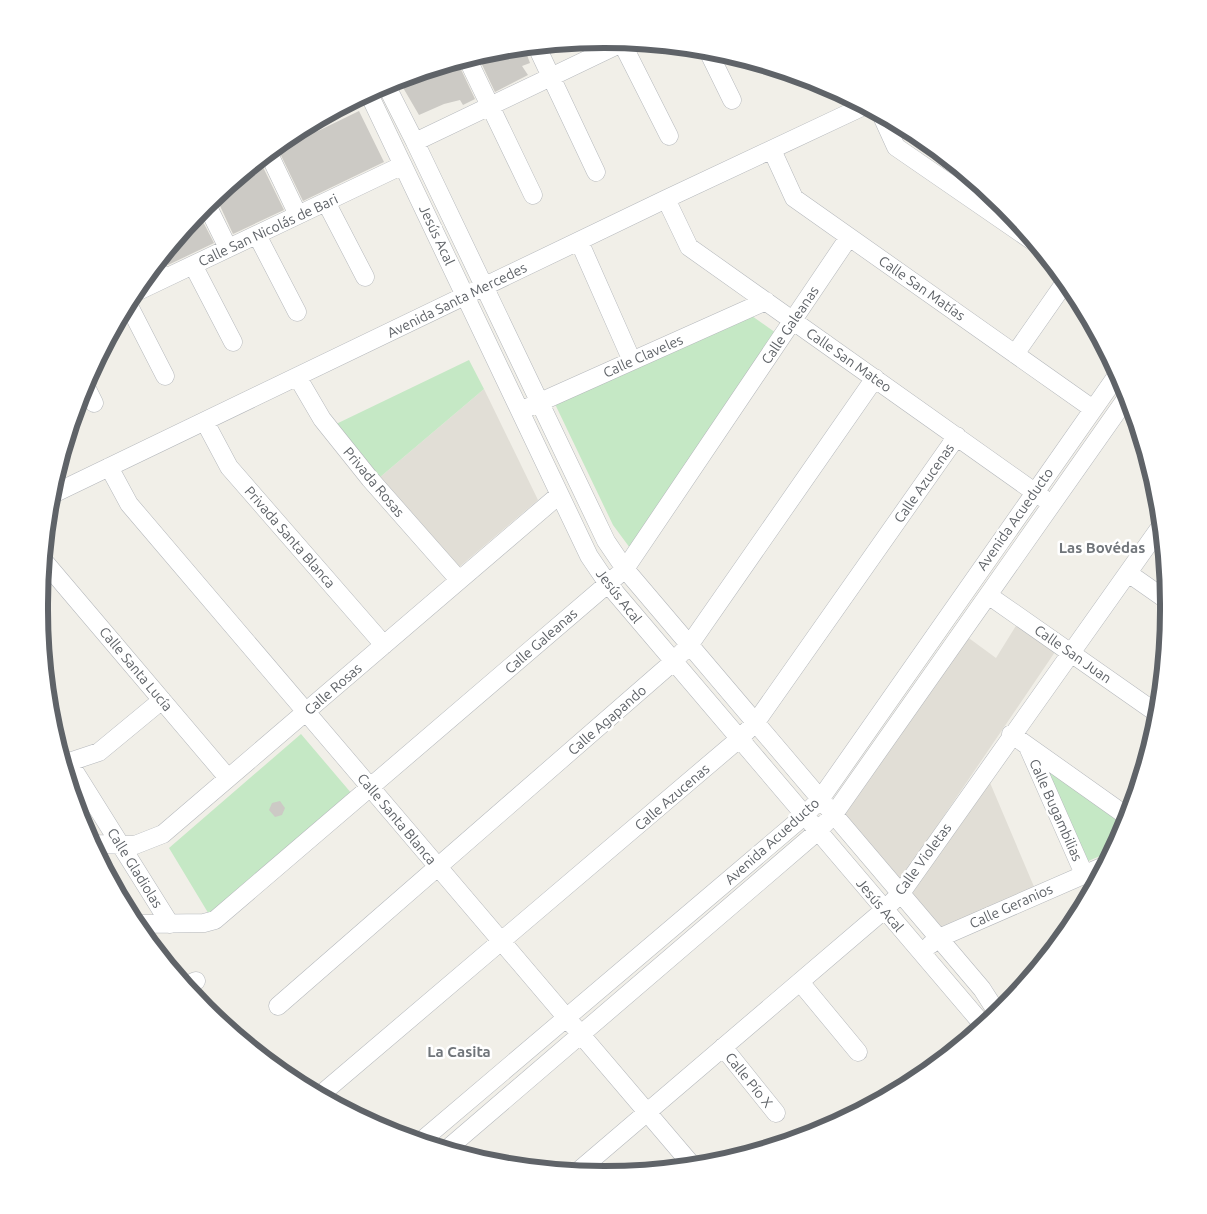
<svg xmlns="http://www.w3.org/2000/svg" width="1207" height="1214" viewBox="0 0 1207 1214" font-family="Ubuntu,sans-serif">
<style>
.education{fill:#e1ded6}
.green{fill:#c5e8c5}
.building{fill:#cccac5}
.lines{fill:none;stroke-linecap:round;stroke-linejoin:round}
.minor-casing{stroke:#b5b8bc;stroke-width:19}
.minor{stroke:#fff;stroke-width:18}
.labels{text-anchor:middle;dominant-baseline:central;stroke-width:5;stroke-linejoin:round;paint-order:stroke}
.street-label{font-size:14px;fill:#5f6368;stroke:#fff}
.neighbourhood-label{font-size:15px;font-weight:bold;fill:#70757a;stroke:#fff}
.rim{fill:none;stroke:#5f6368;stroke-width:6}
</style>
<rect width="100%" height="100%" fill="#f1efe8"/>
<path class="education" d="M484,389l54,111 -81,69 -78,-91z
M1019,621l38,28 -158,233 -56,-70 123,-176 30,22z
M988,778l47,111 -92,40 -34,-39z"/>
<path class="green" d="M752,316l24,17 -146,215 -17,-23 -58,-121z
M469,360l15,29 -105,89 -45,-53z
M301,734l51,60 -142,122 -41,-68z
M1042,762l85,60 -15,29 -26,11z"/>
<path class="building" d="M524,47l6,16 -8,3 6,9 -33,17 -18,-38 16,-4z
M457,61l18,38 -12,6 -3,-5 -16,4 -25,11 -21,-36z
M359,111l25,51 -81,39 -27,-56 15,-12 2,4 25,-6z
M259,159l25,51 -51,24 -18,-39z
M198,212l16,31 -46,22 -6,-9z
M280,801l5,7 -3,7 -7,2 -6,-7 3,-7z"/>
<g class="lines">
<defs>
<path id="minor" d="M621,41l48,95
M536,45l60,127
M707,49l25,51
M467,58l66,137
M385,83l30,59 191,399 19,28 357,420 16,25
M368,92l221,464 19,28 376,442
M881,114l15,33 138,95
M415,142l211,-101
M772,150l22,48 299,211
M268,152l30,63
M666,199l23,48 354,251
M326,202l39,75
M206,203l22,45
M257,235l40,77
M579,241l53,120
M155,264l8,15
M193,265l40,77
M132,294l271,-129
M127,302l38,74
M1015,354l51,-73
M298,378l24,41 48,60 89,101
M84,383l10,20
M529,407l237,-106
M205,422l24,45 155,178
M109,467l20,37 563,661
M49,496l617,-297 198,-93
M43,560l185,218
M1128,573l40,28
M988,595l170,119
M1011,734l117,83
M1028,747l56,127
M68,761l102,163
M63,764l36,-12 63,-52
M91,844l44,1 28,-11 396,-339
M134,924l70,-1 11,-3 410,-351 224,-332
M930,945l9,-7 165,-72
M800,982l58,70
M185,986l11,-5
M278,1006l395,-344 17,-18 185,-266
M723,1047l53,66
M319,1096l420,-357 17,-17 201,-286
M420,1142l384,-326 17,-18 297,-424
M446,1150l372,-319 16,-17 294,-418
M576,1173l308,-263 17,-17 260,-367"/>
</defs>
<use href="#minor" class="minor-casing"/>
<use href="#minor" class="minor"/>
</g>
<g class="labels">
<g class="street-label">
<text transform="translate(268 230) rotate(-25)">Calle San Nicolás de Bari</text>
<text transform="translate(437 235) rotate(65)">Jesús Acal</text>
<text transform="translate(922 288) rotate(35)">Calle San Matías</text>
<text transform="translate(457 300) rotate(-26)">Avenida Santa Mercedes</text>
<text transform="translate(790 325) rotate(-56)">Calle Galeanas</text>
<text transform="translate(643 356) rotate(-24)">Calle Claveles</text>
<text transform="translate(849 360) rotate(35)">Calle San Mateo</text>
<text transform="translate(374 482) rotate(50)">Privada Rosas</text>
<text transform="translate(924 483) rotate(-55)">Calle Azucenas</text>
<text transform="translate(1015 519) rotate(-55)">Avenida Acueducto</text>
<text transform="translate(290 537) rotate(49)">Privada Santa Blanca</text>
<text transform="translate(619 596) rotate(52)">Jesús Acal</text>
<text transform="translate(541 641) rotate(-41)">Calle Galeanas</text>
<text transform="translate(1073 654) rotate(35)">Calle San Juan</text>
<text transform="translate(136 669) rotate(50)">Calle Santa Lucía</text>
<text transform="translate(333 689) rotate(-41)">Calle Rosas</text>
<text transform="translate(607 720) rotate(-41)">Calle Agapando</text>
<text transform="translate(672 797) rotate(-41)">Calle Azucenas</text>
<text transform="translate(1056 810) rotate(66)">Calle Bugambilias</text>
<text transform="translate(397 819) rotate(50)">Calle Santa Blanca</text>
<text transform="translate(772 841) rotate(-42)">Avenida Acueducto</text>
<text transform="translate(923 859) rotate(-54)">Calle Violetas</text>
<text transform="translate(135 868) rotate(58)">Calle Gladiolas</text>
<text transform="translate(880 905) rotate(50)">Jesús Acal</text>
<text transform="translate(1011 906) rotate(-24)">Calle Geranios</text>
<text transform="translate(749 1080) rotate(51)">Calle Pío X</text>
</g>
<g class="neighbourhood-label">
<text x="1102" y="547">Las Bovédas</text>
<text x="459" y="1051">La Casita</text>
</g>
</g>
<path d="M0 0H1207V1214H0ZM604 48H604A556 556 0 0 1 1160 604V610A556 556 0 0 1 604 1166H604A556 556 0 0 1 48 610V604A556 556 0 0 1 604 48Z" fill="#fff" fill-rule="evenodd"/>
<path class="rim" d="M604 48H604A556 556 0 0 1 1160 604V610A556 556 0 0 1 604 1166H604A556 556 0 0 1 48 610V604A556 556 0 0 1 604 48Z"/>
</svg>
